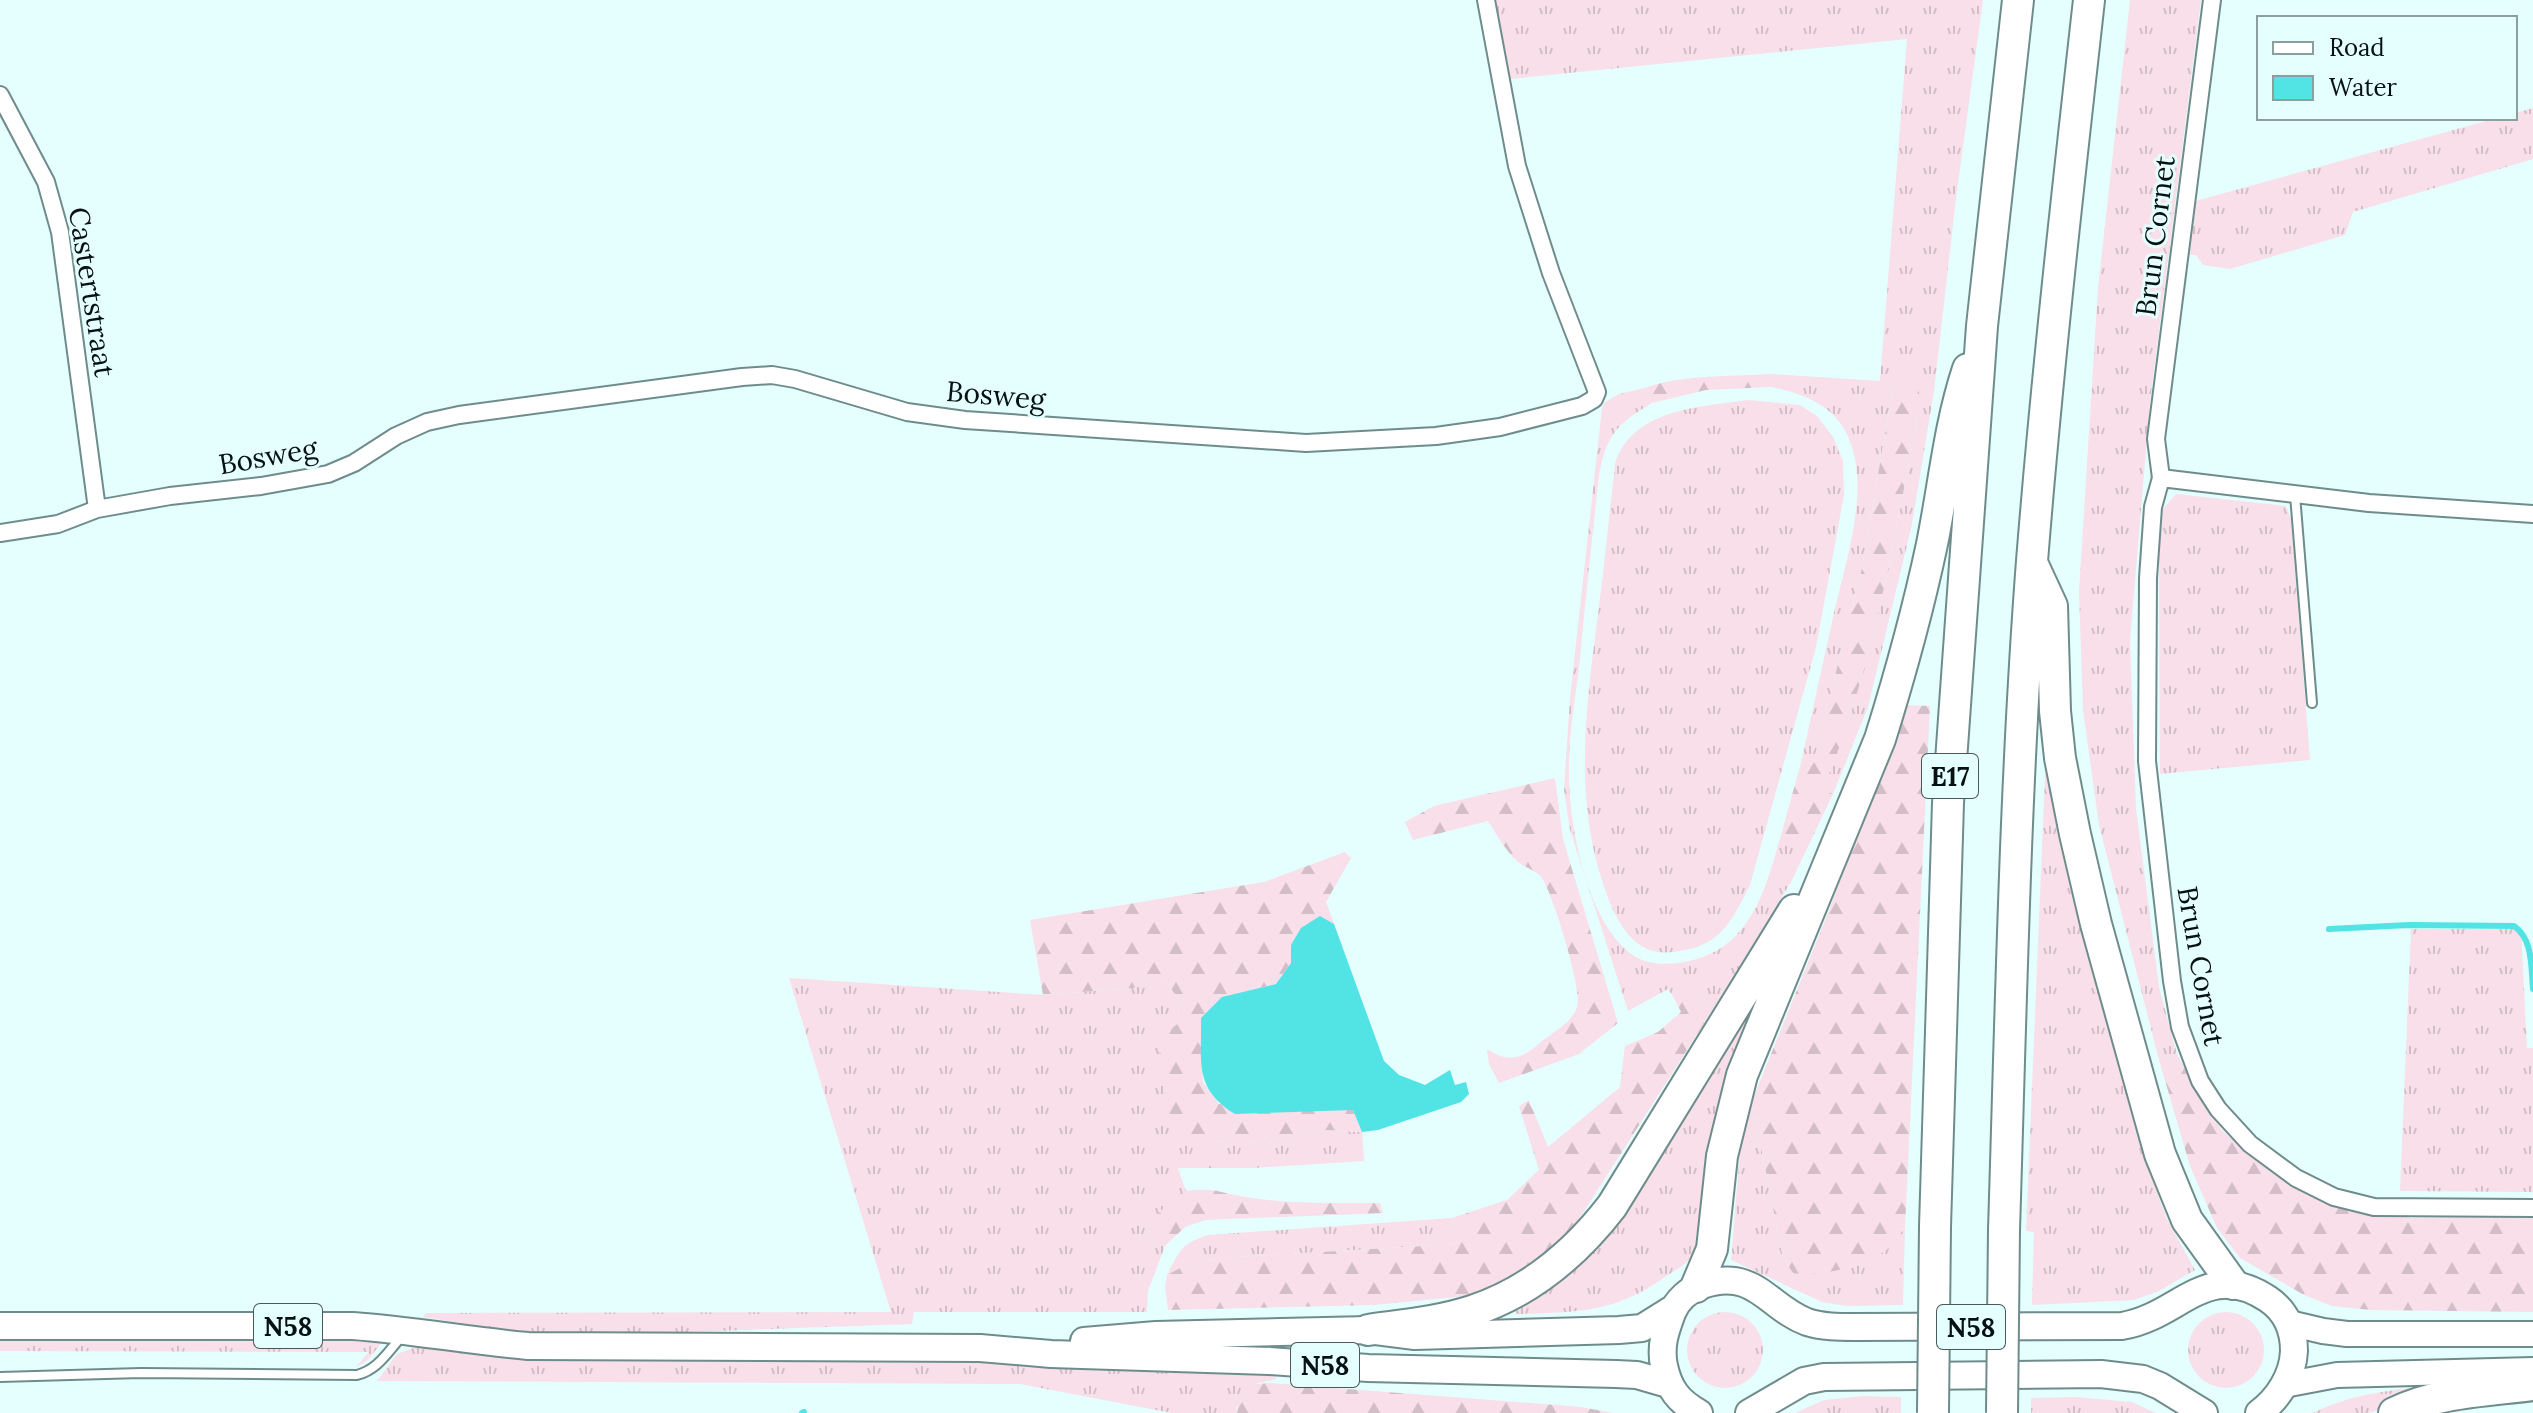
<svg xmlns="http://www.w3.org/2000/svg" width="2533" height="1413" viewBox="0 0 2533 1413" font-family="Lora,serif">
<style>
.grass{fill:url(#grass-tufts)}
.forest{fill:url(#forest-firs)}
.water{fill:#52e3e4}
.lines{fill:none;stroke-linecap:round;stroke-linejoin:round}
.stream{stroke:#52e3e4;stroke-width:6}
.service-casing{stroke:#6f8c8c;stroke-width:12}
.minor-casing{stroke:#6f8c8c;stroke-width:20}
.secondary-casing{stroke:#6f8c8c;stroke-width:28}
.primary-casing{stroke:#6f8c8c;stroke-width:30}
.motorway-casing{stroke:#6f8c8c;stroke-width:34}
.service{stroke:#fff;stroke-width:8}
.minor{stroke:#fff;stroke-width:16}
.secondary{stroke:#fff;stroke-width:24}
.primary{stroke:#fff;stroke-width:26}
.motorway{stroke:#fff;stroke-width:30}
.motorway-bridge-casing{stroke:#6f8c8c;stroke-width:34;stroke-linecap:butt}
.motorway-bridge{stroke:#fff;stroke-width:30}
.labels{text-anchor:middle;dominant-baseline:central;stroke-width:6;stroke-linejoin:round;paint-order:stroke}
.shield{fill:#e5fefe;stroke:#495858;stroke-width:2}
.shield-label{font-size:26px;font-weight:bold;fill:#061111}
.street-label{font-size:28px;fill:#061111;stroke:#e5fefe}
</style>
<defs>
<pattern id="grass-tufts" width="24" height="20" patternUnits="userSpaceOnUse" patternTransform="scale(2)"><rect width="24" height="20" fill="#f8dfe9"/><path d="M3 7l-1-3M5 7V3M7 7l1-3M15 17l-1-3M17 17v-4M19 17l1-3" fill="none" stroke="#d3bec7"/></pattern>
<pattern id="forest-firs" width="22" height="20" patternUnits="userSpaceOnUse" patternTransform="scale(2)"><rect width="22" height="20" fill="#f8dfe9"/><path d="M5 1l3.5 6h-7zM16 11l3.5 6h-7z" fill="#d3bec7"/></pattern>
</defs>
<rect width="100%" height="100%" fill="#e5fefe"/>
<path class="grass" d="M1495,0h488l-27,198 -22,193 -22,133 -44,183 -35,87 -11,-5c52,-120 72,-251 97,-379l-26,-23 -31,181 -49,197 -12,-2c11,-50 22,-100 33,-150 11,-48 33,-114 19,-163 -11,-41 -44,-56 -82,-63l-2,-13 111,7 27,-342 -397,40z
M2130,0h71l-51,402 -20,238 6,168 23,179 18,67 -18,6 -60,-235 -16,-115 -4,-118 19,-304z
M2533,108v51l-180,53 -8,23 -115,34 -27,-4 -7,-10h-6l-4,-4 6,-49 305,-84h18v-5z
M1645,388l7,15c-35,21 -45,31 -53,72 -7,64 -14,129 -20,193 -4,32 -10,65 -10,97 -2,54 18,165 69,193 17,9 42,6 59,1 56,-16 70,-75 84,-124l18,2 16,-5 -24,50 -79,129 -29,-24 -9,11 -6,-9 -40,22 -58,-181 -6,-40 6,-92 32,-290 2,-5 15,-9z
M1748,400l52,5 17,11 16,21 10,24 1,34 -28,152 -66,238c-19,38 -30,62 -77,67 -34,4 -50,-20 -62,-47 -45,-110 -21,-218 -8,-331 4,-37 8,-73 12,-110 17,-55 84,-57 133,-64z
M2176,494l110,12 5,13 19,241 -150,14 -1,-229 3,-35z
M2046,752l12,76 39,161 46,165 23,63 29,53 -36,21 -25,9 -102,5 2,-73 -8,-1z
M2411,929h110l6,119h6v144l-133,-1z
M789,978l254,17 90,-7 24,-6 11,2 10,15 1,24 26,118 64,2 58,-13 35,2 2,29 -112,7h-74l8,23c-16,10 -33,25 -38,44l5,7 12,4 -17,45 -1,21h-233l-2,12 -309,11 -86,-3 -94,-15 3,-4 465,-1z
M1746,1019l4,2 -47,215c-12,28 -16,26 -41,43 -50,35 -88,33 -146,35l-1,-3 30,-18 36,-31z
M1752,1101l31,157 10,15 92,-22 20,-24 -2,78 -56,1 -25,-4 -91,-42 9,-109z
M1452,1218l5,26 -236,14 -39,9 -15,8c13,-25 14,-31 41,-40z
M2188 1350a38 38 0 1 1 76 0a38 38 0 1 1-76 0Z
M1687 1350a38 38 0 1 1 76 0a38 38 0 1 1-76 0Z
M42,1339l341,2 -15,19 -13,8 14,-16 -369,-1v-10z
M421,1345l90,13 112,3h452l201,12v6l-30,7 -10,24 1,3h-65l-152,-29 -643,-3 20,-27z
M2441,1384l-71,29h-57c38,-20 85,-23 128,-29z
M1864,1396l37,1v16h-106l29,-13z
M2075,1397l57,5 24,11h-125v-15z"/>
<path class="forest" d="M1769,374l2,13 -65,3 -54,13 -7,-15c38,-14 84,-11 124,-14z
M1906,376l13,12v22c-25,128 -45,258 -96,379l10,5 -18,38 -16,5 -18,-2 20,-72 12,1 49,-196 31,-181z
M1907,705l23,1 -25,521c-6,7 -12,18 -20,24 -19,15 -69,27 -92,22l-10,-15 -31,-157 74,-183z
M1555,778l8,61 55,184 -39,31 -80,29 -10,-19 -2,-15c22,15 36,9 54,-7 12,-10 36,-22 37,-40 1,-21 -24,-105 -36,-124 -5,-8 -18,-10 -25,-17 -12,-11 -20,-26 -29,-40l-75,19 -8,-18 29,-16z
M1345,852l6,6 -25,44 8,22 -14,-8 -29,29v18l-15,21 -54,13 -21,50 2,35 16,22 134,6 9,22 -35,-2 -58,13 -37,-1 -27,-1 -33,-13 -13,-67 2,-25 18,-13 -1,-24 -10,-15 -11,-2 -24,6 -90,7 -13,-75 234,-38z
M1683,987l29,24 -131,205 -30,39 -36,27 -49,14 -92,9 -206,5 -3,-23 2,-12 15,-8 39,-9 236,-14 -5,-26 55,-18 32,-30 -20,-64 10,-6 19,47 72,-60 5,-41 33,-14 23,-20 -7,-14z
M2177,1054l22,41 23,35 30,27 76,44 38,12 46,5 121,-2v96l-162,-2 -39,-4 -28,-11 -64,-37 -23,-30 -27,-62 -31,-106z
M1213,1190c55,15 110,13 167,13l3,10 -178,7 -20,7 -20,19 -12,-4 -5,-7c4,-16 22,-39 38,-44 8,-2 19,-1 27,-1z
M1269,1383l312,24 32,6h-376l3,-19 6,-9z"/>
<path class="water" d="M1320,916l14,8 50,137 15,14 26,10 25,-15 5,15 11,-3 3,12 -8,8 -83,28 -16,2 -9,-22 -118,4c-42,-26 -33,-52 -34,-96l21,-21 54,-13 15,-21v-18l10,-17z"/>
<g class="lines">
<path class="stream" d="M2329,929l80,-4 105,1c19,13 17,40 19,63
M802,1413l2,-1"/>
<defs>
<path id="service" d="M2295,495l17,208
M0,1377l141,-4 216,2c19,-5 28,-19 40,-33v-9"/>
<path id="minor" d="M2212,0l-56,439 5,39 -8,29 -5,71 -1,183 25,220 8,46 20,54 18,28 32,35 46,34 38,19 40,10 159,1
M0,95l46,87 14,50 37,277
M2161,478l208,25 164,11
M0,533l58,-9 39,-15 73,-13 91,-10 67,-12 26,-11 42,-27 31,-14 32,-7 283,-38 30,-2 23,4 112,33 58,8 341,23 130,-7 64,-9 82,-21 12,-7 3,-7 -46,-119 -34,-107 -31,-166"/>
<path id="secondary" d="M2289,1323l34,8 24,3h186
M2284,1385l53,-10 196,-5"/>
<path id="primary" d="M0,1326h353c59,4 116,15 175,20l452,2 71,6 218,7 99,7 248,6 21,1 31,9
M1084,1341l72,-6 212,-5 47,6 204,-6 23,-2 32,-20
M1699,1413c-21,-12 -30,-24 -35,-47 -4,-20 1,-34 8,-53 5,-13 17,-23 30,-28 53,-18 65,22 105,37 15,5 32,5 48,5l267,-1c57,-9 85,-68 146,-27 18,12 26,31 26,52 -1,25 -16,48 -35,62
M1749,1413l55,-32 20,-4 277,-3 42,5 17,7 44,27"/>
<path id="motorway" d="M2034,567l18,39 3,105 5,47 15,76 21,90 64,230 27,66 46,64
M1935,1227l13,-424 34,-477 36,-326
M2004,1230c7,-223 11,-446 28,-669 15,-187 36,-374 57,-561
M1696,1287l16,-38 10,-93 20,-81 138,-336c20,-64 38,-129 52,-195 12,-59 17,-118 36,-175
M1368,1330c35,-5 70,-8 104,-19 58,-19 103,-57 140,-105l182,-296
M2394,1413c42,-21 93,-22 139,-28"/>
</defs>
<use href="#service" class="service-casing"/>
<use href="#minor" class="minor-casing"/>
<use href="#secondary" class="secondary-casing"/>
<use href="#primary" class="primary-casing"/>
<use href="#motorway" class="motorway-casing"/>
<use href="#service" class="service"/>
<use href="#minor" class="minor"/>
<use href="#secondary" class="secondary"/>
<use href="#primary" class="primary"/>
<use href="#motorway" class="motorway"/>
<defs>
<path id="motorway-bridge" d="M1933,1413l2,-186
M2002,1413l2,-183"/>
</defs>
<use href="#motorway-bridge" class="motorway-bridge-casing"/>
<use href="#motorway-bridge" class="motorway-bridge"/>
</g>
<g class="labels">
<g class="shield">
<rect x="1922" y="754" width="56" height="44" rx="6"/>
<rect x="254" y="1304" width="68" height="44" rx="6"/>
<rect x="1937" y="1305" width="68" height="44" rx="6"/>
<rect x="1291" y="1343" width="68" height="44" rx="6"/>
</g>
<g class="shield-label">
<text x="1950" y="776">E17</text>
<text x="288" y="1326">N58</text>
<text x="1971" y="1327">N58</text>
<text x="1325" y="1365">N58</text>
</g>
<g class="street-label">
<text transform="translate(2155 236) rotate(-83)">Brun Cornet</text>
<text transform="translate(92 292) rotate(81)">Castertstraat</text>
<text transform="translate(996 395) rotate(5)">Bosweg</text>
<text transform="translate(268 456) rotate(-10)">Bosweg</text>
<text transform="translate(2201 966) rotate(80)">Brun Cornet</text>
</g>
</g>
<rect x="2257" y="16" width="260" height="104" fill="#e5fefe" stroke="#8c9f9f" stroke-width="2"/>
<rect x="2273" y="42" width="40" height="12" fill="#ffffff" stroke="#8c9f9f" stroke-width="2"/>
<text x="2329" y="56" font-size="24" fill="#061111">Road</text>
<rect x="2273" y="76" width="40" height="24" fill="#52e3e4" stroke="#8c9f9f" stroke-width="2"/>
<text x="2329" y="96" font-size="24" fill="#061111">Water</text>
</svg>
